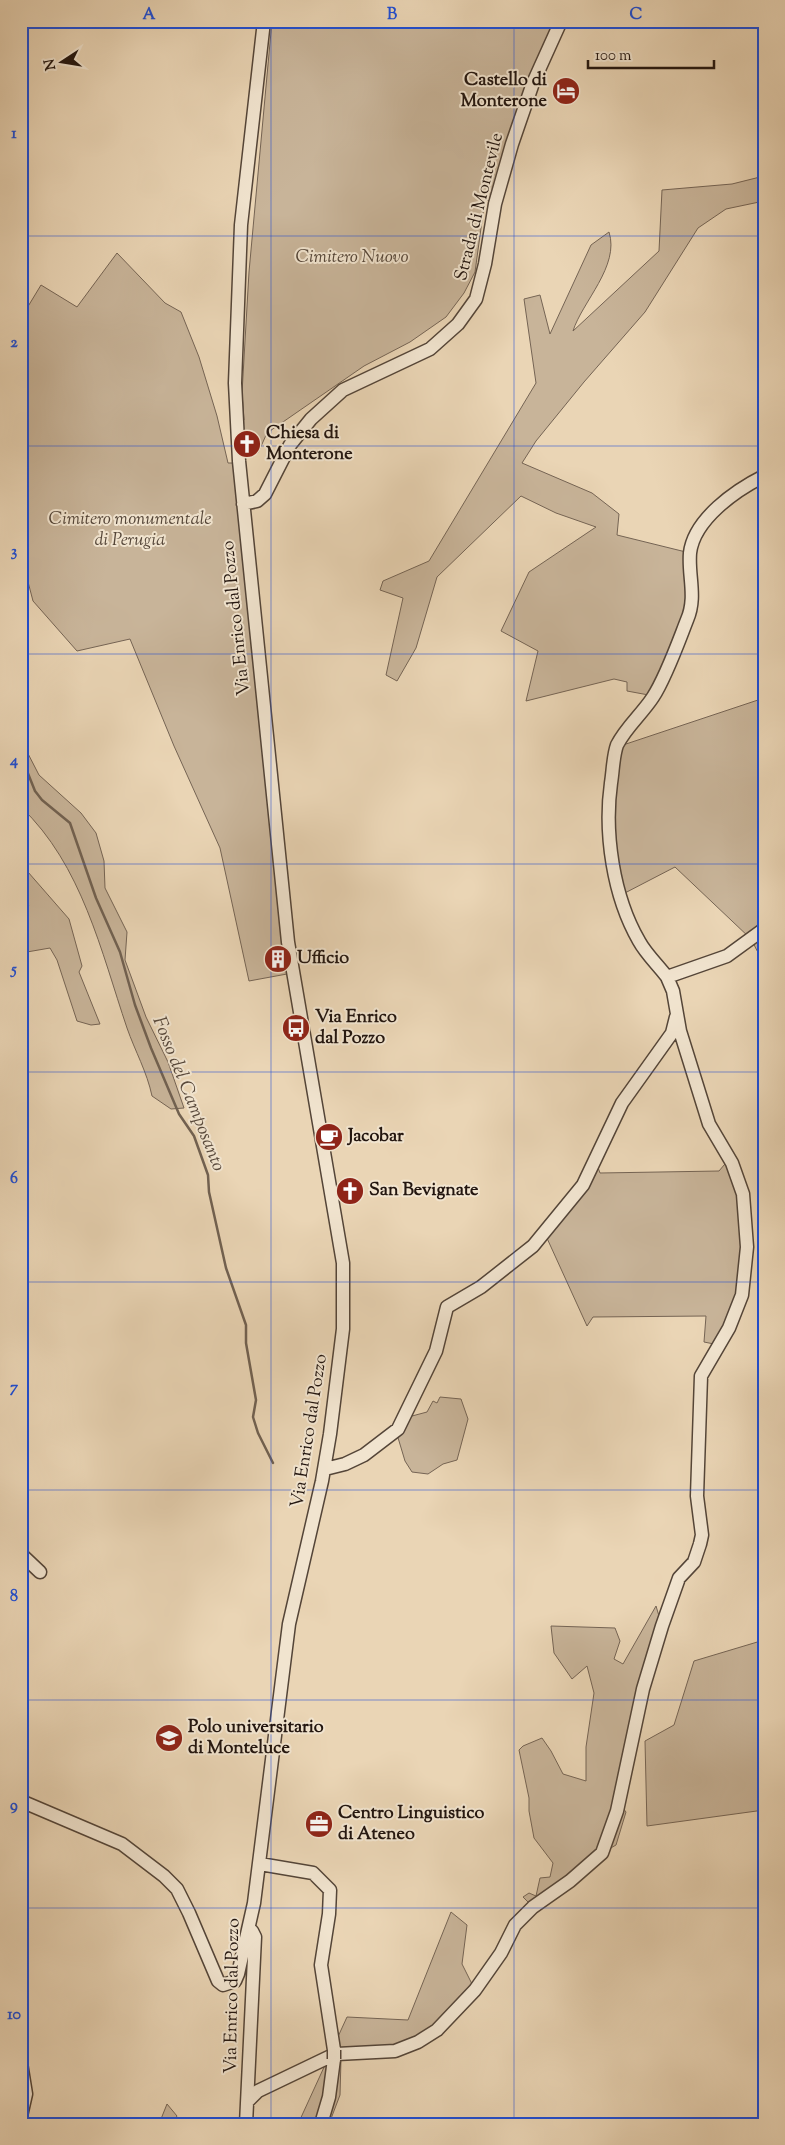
<svg xmlns="http://www.w3.org/2000/svg" width="785" height="2145" viewBox="0 0 785 2145" font-family="'Sorts Mill Goudy',serif">
<style>
.green{fill:#c8b499;stroke:#756454}
.lines{fill:none;stroke-linecap:round;stroke-linejoin:round}
.stream{stroke:#716151;stroke-width:2.5}
.minor-casing{stroke:#544538;stroke-width:15}
.minor{stroke:#f1e4cf;stroke-width:12}
.minor-bridge-casing{stroke:#544538;stroke-width:15;stroke-linecap:butt}
.minor-bridge{stroke:#f1e4cf;stroke-width:12}
.grid{fill:none;stroke:#1d4ed8;stroke-width:1;stroke-opacity:0.55}
.labels{text-anchor:middle;dominant-baseline:central;stroke-width:4;stroke-linejoin:round;paint-order:stroke}
.poi-label{font-size:18px;font-weight:bold;fill:#22150f;stroke:#f1e4cf;text-anchor:start}
.street-label{font-size:18px;fill:#22150f;stroke:#f1e4cf}
.park-label{font-size:18px;font-style:italic;fill:#544538;stroke:#f1e4cf}
.water-label{font-size:19px;font-style:italic;fill:#57483b;stroke:#f1e4cf}
.neatline{fill:none;stroke:#1d4ed8;stroke-width:2}
.grid-label{font-size:16px;text-anchor:middle;font-weight:bold;fill:#1d4ed8}
</style>
<rect width="100%" height="100%" fill="#ead5b5"/>
<filter id="stains"><feTurbulence type="fractalNoise" baseFrequency=".004" numOctaves="4"/><feColorMatrix values="0 0 0 0 .2 0 0 0 0 .09 0 0 0 0 .02 0 0 0 .5 -.17"/></filter>
<radialGradient id="worn" r=".72"><stop offset=".6" stop-color="#630" stop-opacity="0"/><stop offset="1" stop-color="#630" stop-opacity=".3"/></radialGradient>
<path class="green" d="M272,21h289l-66,183 -10,-5 -10,73 -11,21 -18,24 -36,25 -46,24 -97,67 -9,20 -16,2 -4,-34 6,-1 -2,-27 7,-121z
M764,176v25l-38,8 -28,19 -53,84 -61,70 -48,59 -14,22 70,30 27,21 -2,21 73,18 3,45 -39,98 -27,-5v-9l-13,-3 -88,22 12,-50 -37,-20 28,-59 67,-45 -40,-14 -35,-17 -84,81 -21,71 -19,33 -11,-6 17,-77 -23,-8 3,-9 46,-20 107,-178 -12,-84 16,-4 10,39 41,-89 18,-13c11,34 -27,70 -36,99l86,-80 3,-61 70,-6z
M117,253l48,50 16,9 18,45 18,59 11,47h5l54,511 -38,7 -29,-133 -46,-102 -44,-107 -53,12 -44,-50 -12,-46v-237l20,-33 36,22z
M764,698v266l-13,-25 -76,-72 -54,28 -12,-49 8,-99z
M21,740l18,35 42,38 15,20 8,28 1,27 22,44 -2,28 21,57 22,45 16,46 -13,1 -19,-13c-5,-24 -17,-45 -25,-68 -26,-77 -45,-163 -106,-221z
M21,864l48,55 13,47 -3,6 21,52 -9,1 -14,-4 -20,-61 -7,-12 -29,5v-44l8,-3 -8,-10z
M730,1158l13,36 -1,101 -23,50 -15,-3 2,-26 -113,1 -6,9 -41,-90 50,-74 4,11 119,-2z
M440,1397l21,2 7,20 -11,41 -14,4 -15,10 -16,-2 -7,-11 -9,-30 11,-17 5,2 15,-4 6,-11 4,2z
M656,1606l6,20 -43,177 7,9 -10,33 -14,8 -69,54 -10,-10 6,-4 7,3 4,-18 10,-1 3,-14 -19,-25 -5,-27v-13l-10,-48 4,-4 19,-8 9,13 12,23 23,7v-34l8,-54 -7,-27 -15,13 -18,-26 -3,-27 64,2 5,13 -6,18 9,5z
M764,1640v170l-117,16 -2,-85 29,-16 20,-64z
M451,1912l16,13 -5,39 13,26 -57,52 -77,17 -1,36 -11,29h-31l49,-107 61,3z
M167,2104l10,12 -5,8h-13z"/>
<g class="lines">
<path class="stream" d="M21,756l14,35 7,9 28,23 26,75 24,54 15,53 16,43 28,66 15,22 14,39 1,17 17,76 20,57v18l10,57 -3,17 5,16 15,30"/>
<defs>
<path id="minor" d="M243,504l14,-3 8,-7 25,-49 21,-26 32,-29 87,-41 28,-25 18,-25 9,-35 10,-60 17,-60 21,-61 28,-62
M667,977c-9,-12 -21,-23 -28,-36 -26,-45 -35,-108 -28,-158 2,-12 2,-27 6,-38 9,-18 25,-31 36,-48 13,-20 25,-54 34,-77 10,-23 1,-44 3,-67 4,-34 46,-63 74,-77
M325,1469l20,-5 19,-9 34,-26 38,-78 11,-44 34,-20 52,-41 50,-61 39,-82 50,-70 4,-16
M21,1554l19,18
M21,1801l101,43 42,32 13,13 12,24 29,68 5,4 12,-4 3,-7 16,-71 35,-279 33,-143 8,-47 13,-105v-66l-55,-321 -49,-481 -4,-78 6,-158 23,-204
M260,1864l53,9 17,17 -1,24 -8,51 13,85
M337,2054l58,-3 23,-9 19,-12 38,-40 26,-37 14,-28 18,-18 37,-26 32,-28 15,-42 26,-122 19,-63 17,-48 15,-16 6,-18 2,-9 -5,-39 4,-120 28,-48 13,-33 5,-48 -4,-53 -11,-31 -23,-39 -29,-93 -7,-40 -6,-14 60,-21 37,-27
M21,2063l5,31 -5,22
M248,2101l10,-10 73,-35
M246,2124l9,-187 -3,-6
M321,2124l8,-27 5,-38"/>
</defs>
<use href="#minor" class="minor-casing"/>
<use href="#minor" class="minor"/>
<defs>
<path id="minor-bridge" d="M334,2059v-9"/>
</defs>
<use href="#minor-bridge" class="minor-bridge-casing"/>
<use href="#minor-bridge" class="minor-bridge"/>
</g>
<path class="grid" d="M271,21v2103M514,21v2103M21,236h743M21,446h743M21,654h743M21,864h743M21,1072h743M21,1282h743M21,1490h743M21,1700h743M21,1908h743"/>
<defs>
<symbol id="hotel-disc" viewBox="-11 -11 22 22"><circle r="9.5" fill="#8f2418" stroke="#f1e4cf"/><path d="M-6-4.5h1.5V1H6V5H4.5V3h-9V5H-6ZM-4 0a1.8 1.8 0 1 1 3.6 0ZM.5 0V-2.5h3Q6-2.5 6 0Z" fill="#fff"/></symbol>
<symbol id="church-disc" viewBox="-11 -11 22 22"><circle r="9.5" fill="#8f2418" stroke="#f1e4cf"/><path d="M-1.2-6h2.4v3.5h3.3v2.4h-3.3V6h-2.4V-.1h-3.3v-2.4h3.3Z" fill="#fff"/></symbol>
<symbol id="building-disc" viewBox="-11 -11 22 22"><circle r="9.5" fill="#8f2418" stroke="#f1e4cf"/><path d="M-4-6H4V6H1V3H-1V6H-4ZM-2.5-4.3h1.7v1.8h-1.7ZM.8-4.3h1.7v1.8H.8ZM-2.5-1h1.7V.8h-1.7ZM.8-1h1.7V.8H.8Z" fill="#fff"/></symbol>
<symbol id="bus-disc" viewBox="-11 -11 22 22"><circle r="9.5" fill="#8f2418" stroke="#f1e4cf"/><path d="M-5-6H5V4H4V6H2V4H-2V6H-4V4H-5ZM-3.5-4V0h7V-4ZM-3.5 1.2v1.5H-2V1.2ZM2 1.2v1.5H3.5V1.2Z" fill="#fff"/></symbol>
<symbol id="cafe-disc" viewBox="-11 -11 22 22"><circle r="9.5" fill="#8f2418" stroke="#f1e4cf"/><path d="M-5.5-4.5H6V0H3Q3 3.5 0 3.5H-2.5Q-5.5 3.5-5.5 0ZM3-3.2v2h1.7v-2ZM-6 4.5H4V6H-6Z" fill="#fff"/></symbol>
<symbol id="university-disc" viewBox="-11 -11 22 22"><circle r="9.5" fill="#8f2418" stroke="#f1e4cf"/><path d="M0-5L7-2L0 1L-7-2ZM-4 1L0 2.5L4 1V4Q0 6-4 4Z" fill="#fff"/></symbol>
<symbol id="office-disc" viewBox="-11 -11 22 22"><circle r="9.5" fill="#8f2418" stroke="#f1e4cf"/><path d="M-6-3h4V-5.5h4V-3h4V5H-6ZM-1-4.5V-3h2v-1.5ZM-6 0V1H6V0Z" fill="#fff"/></symbol>
</defs>
<g fill-rule="evenodd">
<use href="#hotel-disc" x="550" y="75" width="32" height="32"/>
<use href="#church-disc" x="231" y="428" width="32" height="32"/>
<use href="#building-disc" x="262" y="943" width="32" height="32"/>
<use href="#bus-disc" x="280" y="1012" width="32" height="32"/>
<use href="#cafe-disc" x="313" y="1121" width="32" height="32"/>
<use href="#church-disc" x="334" y="1175" width="32" height="32"/>
<use href="#university-disc" x="153" y="1722" width="32" height="32"/>
<use href="#office-disc" x="303" y="1808" width="32" height="32"/>
</g>
<g class="labels">
<g class="poi-label">
<text x="547" y="81" text-anchor="end">Castello di<tspan x="547" dy="21">Monterone</tspan></text>
<text x="266" y="434">Chiesa di<tspan x="266" dy="21">Monterone</tspan></text>
<text x="297" y="959">Ufficio</text>
<text x="315" y="1018">Via Enrico<tspan x="315" dy="21">dal Pozzo</tspan></text>
<text x="348" y="1137">Jacobar</text>
<text x="369" y="1191">San Bevignate</text>
<text x="188" y="1728">Polo universitario<tspan x="188" dy="21">di Monteluce</tspan></text>
<text x="338" y="1814">Centro Linguistico<tspan x="338" dy="21">di Ateneo</tspan></text>
</g>
<g class="street-label">
<text transform="translate(480 207) rotate(-76)">Strada di Montevile</text>
<text transform="translate(237 618) rotate(-96)">Via Enrico dal Pozzo</text>
<text transform="translate(310 1431) rotate(-81)">Via Enrico dal Pozzo</text>
<text transform="translate(233 1996) rotate(-89)">Via Enrico dal Pozzo</text>
</g>
<g class="park-label">
<text x="352" y="258">Cimitero Nuovo</text>
<text x="130" y="520">Cimitero monumentale<tspan x="130" dy="21">di Perugia</tspan></text>
</g>
<g class="water-label">
<text transform="translate(188 1094) rotate(68)">Fosso del Camposanto</text>
</g>
</g>
<rect width="785" height="2145" fill="none" stroke="#ead5b5" stroke-width="55"/>
<g transform="translate(62 62) rotate(258)" stroke="#f1e4cf" stroke-width="4" paint-order="stroke">
<path d="M0-4L9 19L0 12L-9 19Z" fill="#22150f"/>
<text y="-8" font-size="14" font-weight="bold" text-anchor="middle" fill="#22150f">N</text>
</g>
<path d="M588 60v8h126v-8" fill="none" stroke="#22150f" stroke-width="2.5"/>
<text x="595" y="60" font-size="15" fill="#22150f" stroke="#f1e4cf" stroke-width="4" paint-order="stroke">100 m</text>
<rect x="28" y="28" width="730" height="2090" class="neatline"/>
<g class="grid-label">
<text x="149" y="19">A</text>
<text x="392" y="19">B</text>
<text x="636" y="19">C</text>
<text x="14" y="138">1</text>
<text x="14" y="347">2</text>
<text x="14" y="556">3</text>
<text x="14" y="765">4</text>
<text x="14" y="974">5</text>
<text x="14" y="1183">6</text>
<text x="14" y="1392">7</text>
<text x="14" y="1601">8</text>
<text x="14" y="1810">9</text>
<text x="14" y="2019">10</text>
</g>
<rect width="100%" height="100%" filter="url(#stains)"/>
<rect width="100%" height="100%" fill="url(#worn)"/>
</svg>
